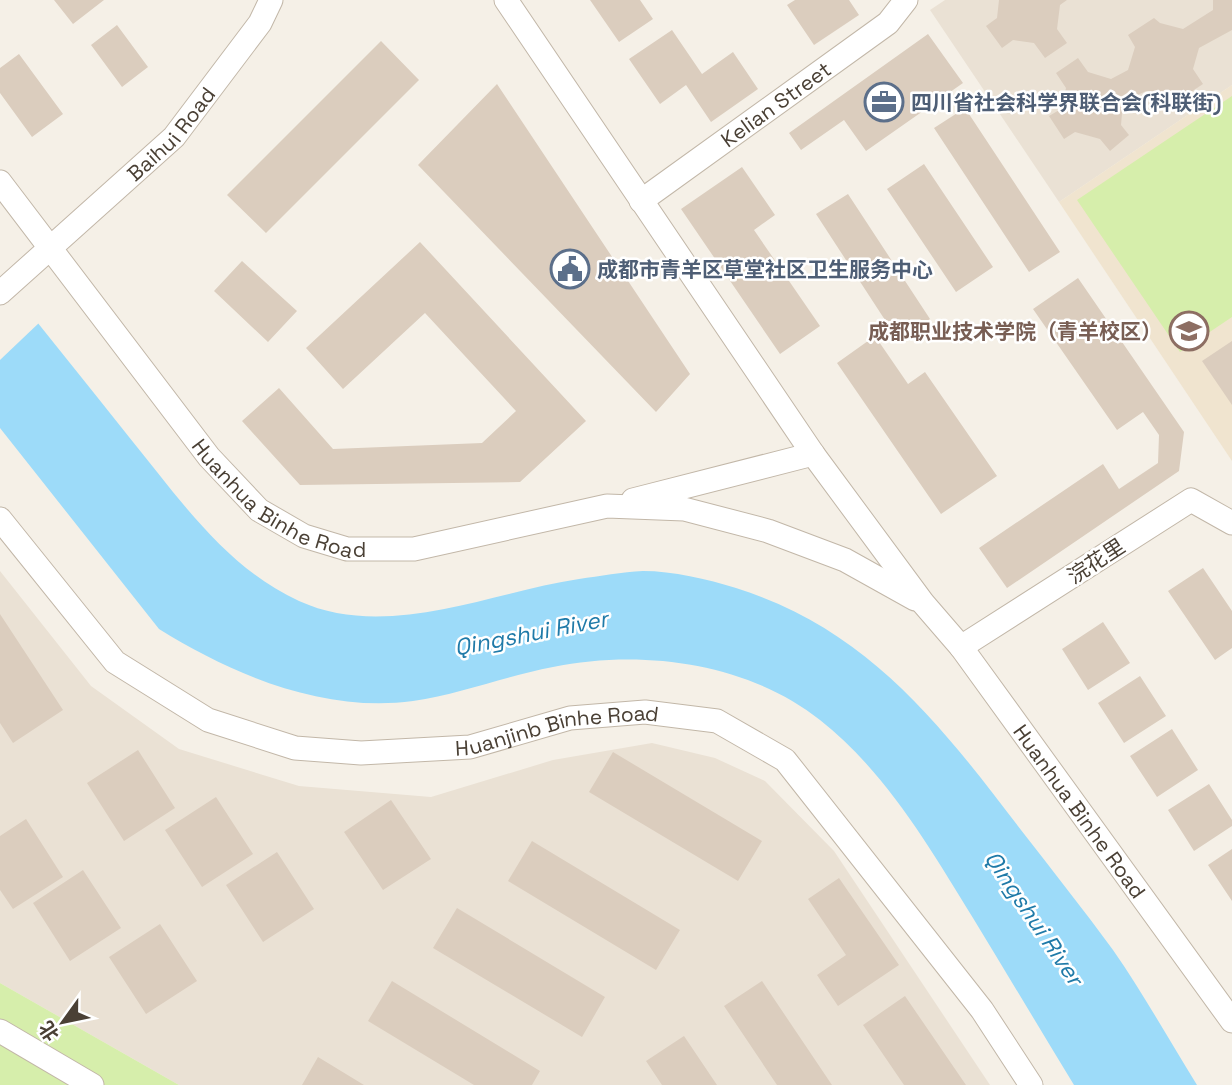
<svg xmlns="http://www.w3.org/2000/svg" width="1232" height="1085" viewBox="0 0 1232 1085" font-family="'Space Grotesk','Noto Sans SC',sans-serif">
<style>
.residential{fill:#eae1d4}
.education{fill:#f0e4cf}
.green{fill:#d6eeab}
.water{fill:#9ddbf9}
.pier{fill:#f5f0e7}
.building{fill:#dbcdbe}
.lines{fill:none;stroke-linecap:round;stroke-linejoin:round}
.minor-casing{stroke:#c2b7a8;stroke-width:25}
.minor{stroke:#fff;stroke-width:23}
.labels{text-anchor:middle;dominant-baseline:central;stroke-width:5;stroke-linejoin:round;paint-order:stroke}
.service-label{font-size:21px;font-weight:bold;fill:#4e5e75;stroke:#fff;text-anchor:start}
.street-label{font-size:21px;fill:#4a4035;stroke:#fff}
.education-label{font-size:21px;font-weight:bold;fill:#785e54;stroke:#fff;text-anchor:end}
.water-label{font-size:23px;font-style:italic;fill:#1f7aa8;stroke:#fff}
</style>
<rect width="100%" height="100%" fill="#f5f0e7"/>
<path class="residential" d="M945,0h287v85l-173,117 -129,-192z
M0,571l91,115 88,63 120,37 132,11 122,-37 99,-17 63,15 50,23 69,70 156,234h-811l-179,-102z"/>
<path class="education" d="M1232,85v376l-173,-259z"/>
<path class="green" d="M1232,96v221l-52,35 -103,-152z
M0,983l179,102h-179z"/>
<path class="water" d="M0,276c43,53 86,107 129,161 50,61 96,130 170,164 88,40 192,-9 280,-22 21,-3 43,-7 64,-8 30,0 64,8 93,17 133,42 204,136 285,242 31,40 62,79 92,120 30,43 56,90 84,135h-123c-34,-56 -67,-111 -101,-167 -43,-70 -87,-146 -153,-198 -73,-58 -179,-71 -267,-53 -47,9 -92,27 -140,34 -89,12 -180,-26 -254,-72l-159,-201z"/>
<path class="pier" d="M0,272l41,49 -41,39z"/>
<path class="building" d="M54,0h50l-31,24z
M590,0h50l13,19 -34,23z
M795,0h54l10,15 -45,30 -27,-40z
M999,0h68l-7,5 -3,24 10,14 -22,15 -11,-15 -21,-3 -11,8 -16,-22 11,-8z
M1213,0h19v30l-33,18 -6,21 10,15 -27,18 -7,-10 -23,-1 -23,11 -2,23 8,10 -19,16 -10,-12 -25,-7 -11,7 -15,-23 12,-7 5,-21 -10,-15 22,-15 10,14 23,7 17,-9 7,-23 -7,-12 26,-17 6,5 23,6 30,-19z
M117,25l31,42 -26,20 -31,-42z
M672,30l30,44 31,-22 25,37 -47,33 -25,-37 -26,19 -31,-45z
M928,34l35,49 -97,68 -22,-31 -43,30 -12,-17z
M381,41l38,39 -153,153 -39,-38z
M19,54l44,60 -31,23 -32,-44v-25z
M497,84l193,290 -34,38 -238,-247z
M965,108l95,144 -31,20 -95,-144z
M924,164l69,103 -37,25 -69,-103z
M742,167l33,48 -21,15 66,96 -40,28 -99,-145z
M848,194l82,125 -32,21 -82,-126z
M420,242l166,179 -66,61 -220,3 -58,-64 37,-33 54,61 149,-6 34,-32 -91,-98 -82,76 -37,-41z
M242,261l55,50 -29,31 -54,-51z
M1078,278l106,154 -5,39 -172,117 -28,-40 124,-84 16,25 39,-26 1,-28 -16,-23 -26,18 -84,-121z
M875,336l33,48 17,-12 72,104 -56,38 -104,-151z
M1232,341v64l-30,-44z
M1203,568l29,43v37l-17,12 -47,-69z
M0,614l63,96 -50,33 -13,-20z
M1103,622l27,41 -42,27 -26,-41z
M1140,676l26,40 -42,27 -26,-40z
M1172,729l26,41 -41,27 -27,-41z
M138,750l37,58 -51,33 -37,-58z
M613,752l149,89 -24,40 -149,-89z
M1209,784l23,36v6l-38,25 -26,-41z
M216,797l37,57 -51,33 -37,-57z
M391,800l40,59 -48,31 -39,-58z
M26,819l37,58 -50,32 -13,-19v-54z
M532,841l148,89 -24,40 -148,-89z
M1232,849v52l-24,-36z
M277,852l37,57 -51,33 -37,-57z
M83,870l38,58 -51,33 -37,-58z
M839,878l60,87 -61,41 -21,-31 29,-20 -38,-56z
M457,908l148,89 -23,40 -149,-89z
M160,924l37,57 -51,33 -37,-57z
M392,981l148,90 -8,14h-58l-106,-64z
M762,981l70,104h-55l-53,-79z
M905,996l61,89h-62l-41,-60z
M684,1036l33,49h-55l-16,-24z
M318,1057l46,28h-62z"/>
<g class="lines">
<defs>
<g id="minor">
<path id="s1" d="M506,0l307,454 110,149 38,44 271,374"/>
<path id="s2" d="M0,182l209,275 50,53 45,26 43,13h67l193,-43 77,3 84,22 77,29 70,39"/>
<path id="s3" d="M641,201l247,-178 18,-23"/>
<path id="s4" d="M0,293l174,-156 86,-114 11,-23"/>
<path d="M633,500l180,-46"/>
<path id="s5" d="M0,519l115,143 93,58 87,28 66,5 109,-6 100,-29 75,-6 72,9 68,39 197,250 49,75"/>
<path d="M961,647l230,-147 41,23"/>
<path d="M0,1031l92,54"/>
</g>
</defs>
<use href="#minor" class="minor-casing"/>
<use href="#minor" class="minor"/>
</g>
<defs>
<symbol id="office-ring" viewBox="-11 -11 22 22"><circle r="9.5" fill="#fff" stroke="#5c6f8a" stroke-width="1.5"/><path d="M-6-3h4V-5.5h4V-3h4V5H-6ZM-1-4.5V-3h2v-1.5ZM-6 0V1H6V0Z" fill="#5c6f8a"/></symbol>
<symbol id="civic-ring" viewBox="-11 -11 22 22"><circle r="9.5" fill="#fff" stroke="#5c6f8a" stroke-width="1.5"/><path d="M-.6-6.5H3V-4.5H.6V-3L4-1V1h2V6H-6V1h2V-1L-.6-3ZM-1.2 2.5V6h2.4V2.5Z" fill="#5c6f8a"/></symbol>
<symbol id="university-ring" viewBox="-11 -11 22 22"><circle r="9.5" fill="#fff" stroke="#8d6e63" stroke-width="1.5"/><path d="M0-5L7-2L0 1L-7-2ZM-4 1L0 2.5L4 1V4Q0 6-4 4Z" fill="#8d6e63"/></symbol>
</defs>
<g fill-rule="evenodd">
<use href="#office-ring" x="862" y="80" width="44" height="44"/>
<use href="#civic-ring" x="548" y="247" width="44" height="44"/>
<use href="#university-ring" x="1167" y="309" width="44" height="44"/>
</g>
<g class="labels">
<g class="service-label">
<text x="911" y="102">四川省社会科学界联合会(科联街)</text>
<text x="597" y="269">成都市青羊区草堂社区卫生服务中心</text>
</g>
<g class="street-label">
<text stroke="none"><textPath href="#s3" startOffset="166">Kelian Street</textPath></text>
<text stroke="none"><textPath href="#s4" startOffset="234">Baihui Road</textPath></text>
<text stroke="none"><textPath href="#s2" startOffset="430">Huanhua Binhe Road</textPath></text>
<text transform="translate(1096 561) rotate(-33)">浣花里</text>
<text stroke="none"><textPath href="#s5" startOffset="649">Huanjinb Binhe Road</textPath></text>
<text stroke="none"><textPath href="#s1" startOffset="994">Huanhua Binhe Road</textPath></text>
</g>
<g class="education-label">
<text x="1162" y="331">成都职业技术学院（青羊校区）</text>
</g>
<g class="water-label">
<text transform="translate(531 633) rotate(-11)">Qingshui River</text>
<text transform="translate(1034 918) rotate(56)">Qingshui River</text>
</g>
</g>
<g transform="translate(63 1022) rotate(237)" stroke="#ffffff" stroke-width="5" paint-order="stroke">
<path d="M0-5L12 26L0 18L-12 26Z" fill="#4a4035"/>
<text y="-10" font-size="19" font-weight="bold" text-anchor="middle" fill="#4a4035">北</text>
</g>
</svg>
